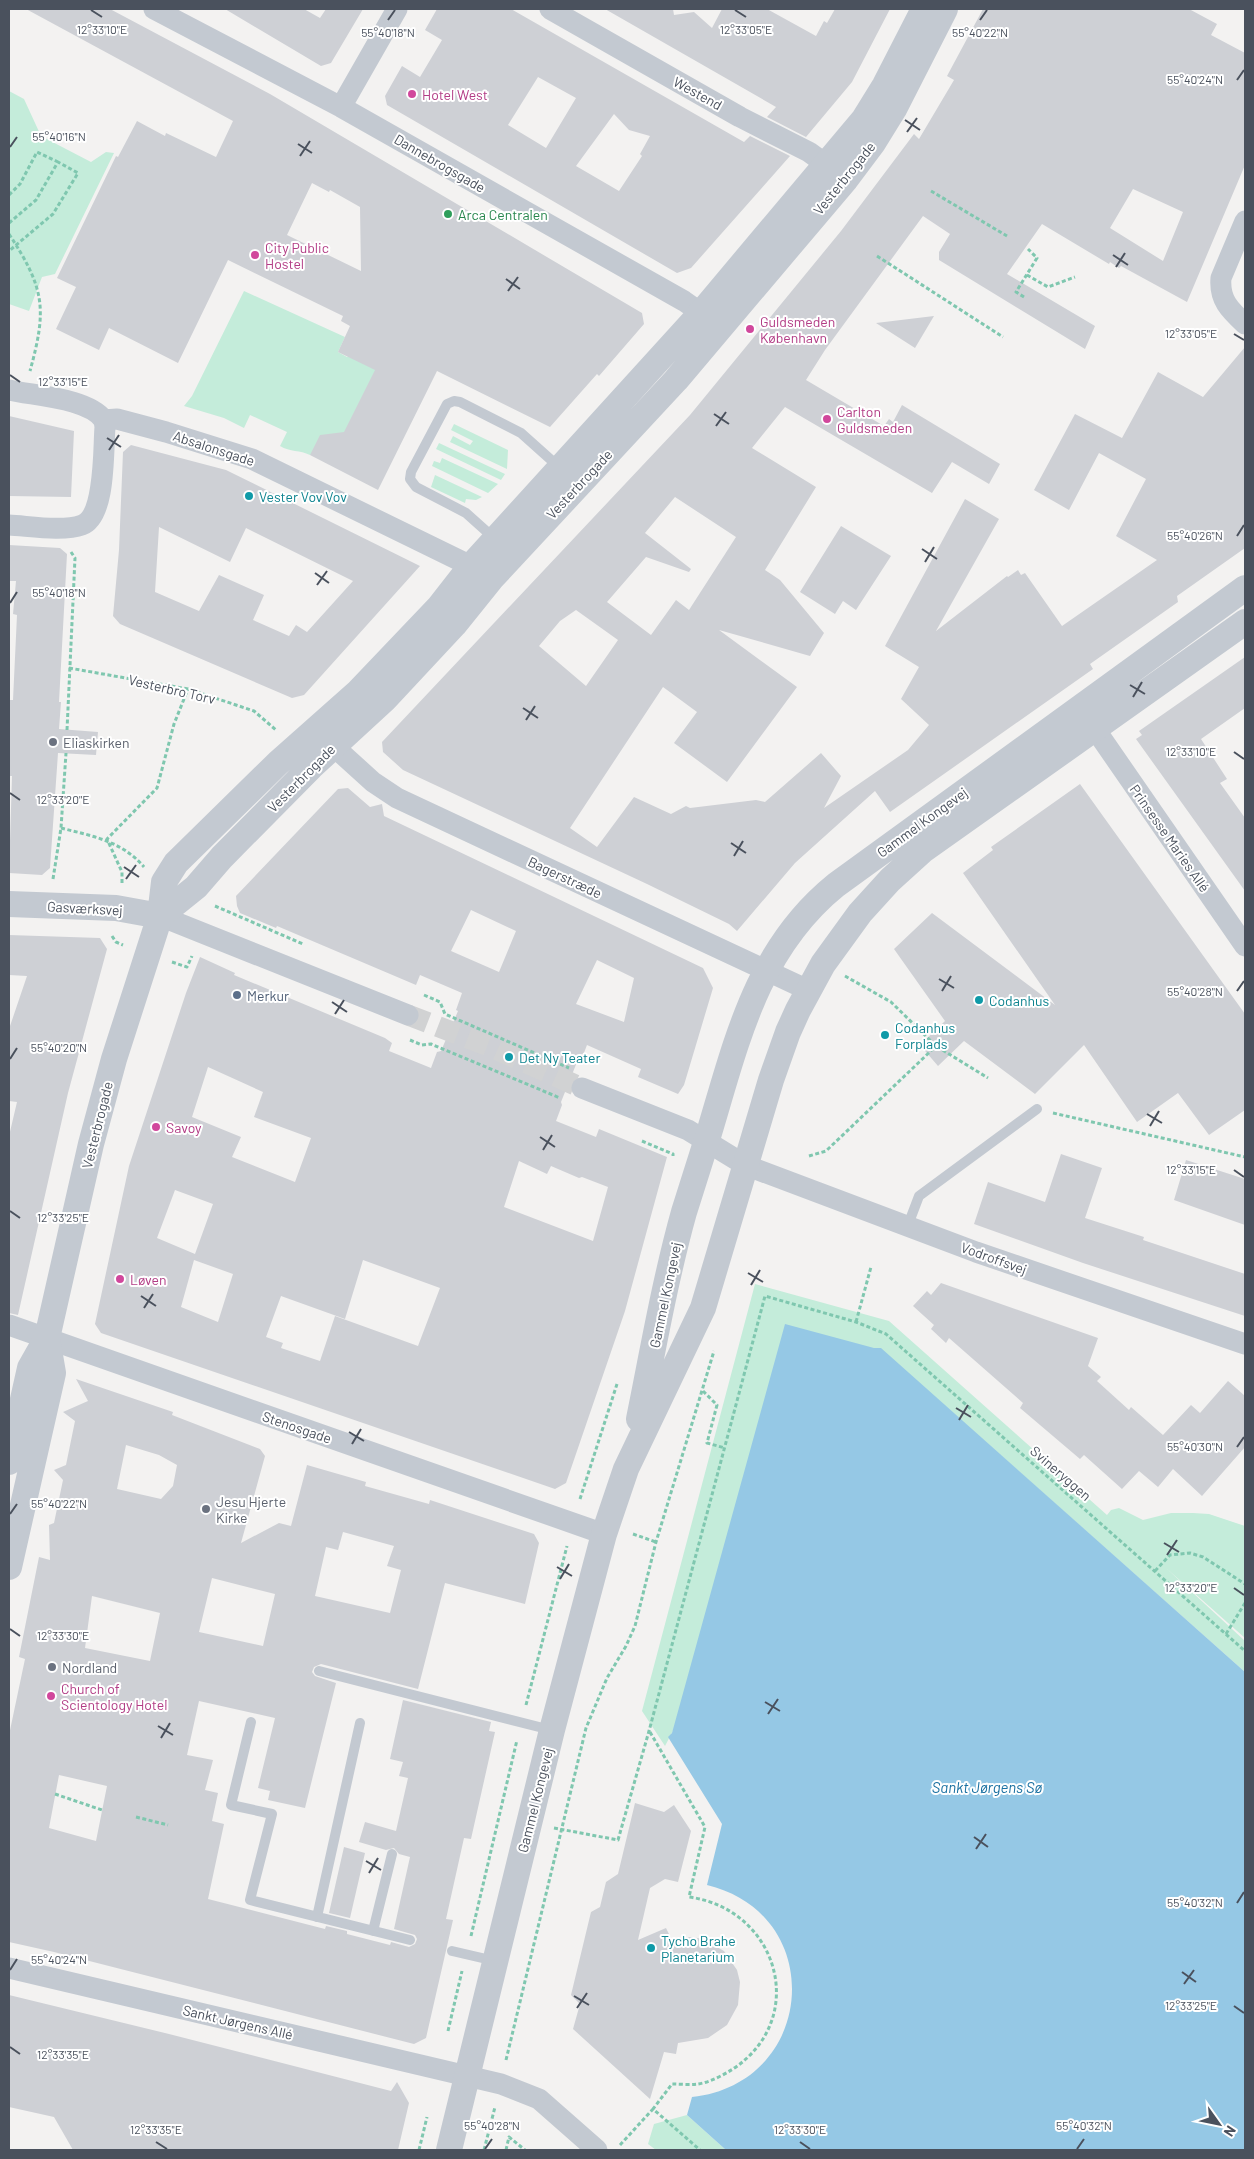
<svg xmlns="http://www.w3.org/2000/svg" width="1254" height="2159" viewBox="0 0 1254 2159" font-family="Barlow,sans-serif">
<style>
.green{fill:#c4ecda}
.water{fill:#95c8e5}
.building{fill:#ced0d5;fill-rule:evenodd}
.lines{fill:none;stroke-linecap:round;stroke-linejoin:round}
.minor-tunnel{stroke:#d1d2d3;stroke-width:21;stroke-dasharray:21 11;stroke-linecap:butt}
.path{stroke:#7fc7af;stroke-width:3;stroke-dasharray:4 2.5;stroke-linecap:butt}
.service{stroke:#c3c9d1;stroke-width:10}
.minor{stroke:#c3c9d1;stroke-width:21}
.tertiary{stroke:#c3c9d1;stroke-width:26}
.ticks{fill:none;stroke:#4a515d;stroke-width:2}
.hotel-dot{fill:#d1479c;stroke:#fff;stroke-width:2}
.leisure-dot{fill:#2e9e5b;stroke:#fff;stroke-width:2}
.culture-dot{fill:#0f9aa8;stroke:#fff;stroke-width:2}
.worship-dot{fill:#6b7280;stroke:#fff;stroke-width:2}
.service-dot{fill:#5c6f8a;stroke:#fff;stroke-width:2}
.labels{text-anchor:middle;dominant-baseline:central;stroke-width:4;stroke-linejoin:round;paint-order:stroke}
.street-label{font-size:14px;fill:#4a515d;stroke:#fff}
.hotel-label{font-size:14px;fill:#b23c85;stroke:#fff;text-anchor:start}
.leisure-label{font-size:14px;fill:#27864d;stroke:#fff;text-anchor:start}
.culture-label{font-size:14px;fill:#0d838f;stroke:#fff;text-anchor:start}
.worship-label{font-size:14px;fill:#5b616d;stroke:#fff;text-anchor:start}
.service-label{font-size:14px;fill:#4e5e75;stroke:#fff;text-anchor:start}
.water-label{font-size:15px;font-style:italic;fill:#1970a1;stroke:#fff}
.ticks-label{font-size:12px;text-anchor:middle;fill:#4a515d;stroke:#fff;stroke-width:4;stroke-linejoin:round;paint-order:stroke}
</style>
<rect width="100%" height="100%" fill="#f3f2f1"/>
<path class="green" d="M9,91l15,8 17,37 50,26 15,-10 8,1 -59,121 -13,3 -13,34 -20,-7z
M244,291l101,46 -7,15 9,5 54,-27 -55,113 -36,12c-10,-5 -20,-3 -30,-9l7,-14 -37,-17 -6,13 -20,-10 -40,-12 8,-10z
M454,424l54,26 -1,19 -57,-27 3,-6 17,9 3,-4 -22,-11z
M439,443l66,31 -4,6 -65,-31z
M442,458l56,26 -10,9 -56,-27 2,-5 6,2z
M435,475l47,22 -6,3 -10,-1 -1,4 -34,-16z
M755,1284l134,37 218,194 4,-5 8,-2 24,12 28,-7h22l16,1 36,12v112l-79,-70 79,73v31l-364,-323 -7,-1 -209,398 -23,-35z
M687,2115l39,35h-70l-8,-6 6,-20z"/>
<path class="water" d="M785,1324l89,24h7l364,324v478h-519l-39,-35 5,-18c125,-14 136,-183 15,-212l15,-61 -54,-87 4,-4z"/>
<path class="building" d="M26,9h84l160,85 372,219 2,11 -45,52 -2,-2 -47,53 -113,-56 -59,119 -68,-35 10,-20 24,-3 31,-62 -37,-18 12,-26 -9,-5 2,-5 -115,-56 -50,103 -69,-35 -10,22 -43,-21 20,-42 -19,-9 59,-122 2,1 19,-36 28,15 1,-3 50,24 17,-36zM312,183l17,9 1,-2 30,17 1,64 -74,-36z
M225,9h79l16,9 6,-9h37l-32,54 -10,3z
M437,9h74l233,133 6,-6 40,20 -99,112 -14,5 -290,-168 -2,-9 17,-30 18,11 22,-37 -17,-10zM538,77l38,21 -30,50 -38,-23zM614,114l15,16 21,6 -10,18 2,2 -23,35 -43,-25z
M605,9h68l1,6 20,-3 18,16 10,-19h45l49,27 8,-15 3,2 8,-14h55l-38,73 -46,55 -39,-20 9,-10z
M983,9h206l28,15 -6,11 34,18v112l-58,137 -66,-36 -2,2 -9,-6 -1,2 -67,-40 -35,50 88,52 -10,23 -146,-89v-8l11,-18 -27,-18 -98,134 -19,30 78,46 5,-7 4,3 9,-17 98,59 -11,20 -37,-22 -20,31 -147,-86 -33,41 64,39 -51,83 15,10 44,53 -14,23 -91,-26 78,57 -70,95 -53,-39 23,-31 -34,-25 -93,141 27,19 37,-50 37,17 15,-8 4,2 66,-8 9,2 56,-49 20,23 -17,32 84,-58 21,-25 -28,-26 18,-32 -34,-21 80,-147 34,20 -63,112 71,-55 1,1 10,-7 3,5 4,-2 37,53 95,-66 -41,-24 30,-57 -47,-26 -30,57 -35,-20 41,-76 47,24 36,-66 45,25 42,-50v201l-68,48 1,6 -88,62 3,5 -203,143 -15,-21 -80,72 -58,68 -8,-7 -82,-40 -244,-114 -20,-18 -1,-10 308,-327 151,-184 73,-97 5,5 35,-59 -7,-4zM1133,189l50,23 -20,49 -53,-33zM675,497l61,40 -47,73 -13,-10 -25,35 -44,-33 39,-45 43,15 2,-3 -46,-36zM576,610l42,30 -32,46 -47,-40 21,-25z
M934,316l-19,32 -39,-25z
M9,416l65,15 -3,66 -62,-1z
M131,445l95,25 194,96 -116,129 -12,3 -172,-74 -7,-8 6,-66 4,-98zM159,527l71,35 16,-34 107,53 -46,51 -11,-7 -7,11 -36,-16 11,-25 -45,-20 -20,36 -44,-19z
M841,526l50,30 -35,54 -13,-9 -8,13 -35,-22z
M9,545l51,3 7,6 -8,148h2l-2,27 39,3 -2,23 -38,-2 -8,115 -8,7 -33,-2 3,-97h-3v-76h4l4,-85 -4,-1 3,-33h-7z
M1245,657v51l-44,31 26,40 -7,4 25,35v73l-109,-152 6,-4 -3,-4z
M1080,784l165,230v96l-36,25 -31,-42 -41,29 -53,-77 -49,49 -71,-53 -26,25 -18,-21 25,-24 -51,-72 38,-36 123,92 -92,-132 30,-23 -2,-3z
M348,788l22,19 12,-3 2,12 319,152 10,20 -29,97 -6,9 -40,-17 3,-8 -54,-24 -7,18 -3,-1 -16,40 1,3 -6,16 40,16 3,-8 68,28 -42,154 -59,172 -11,6 -454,-156 -6,-9 34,-158 57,-173 14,-36 35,16 -1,2 151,63 7,5 -3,8 42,17 6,-16 4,-1 17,-40 -2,-1 6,-17 -42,-18 -4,10 -139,-59 -1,2 -36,-15 -3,-7 -1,-10 102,-107zM471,910l45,21 -17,41 -48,-21zM597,960l37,18 -10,44 -48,-18zM208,1067l55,25 -9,25 57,21 -16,44 -63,-25 9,-20 -49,-20zM519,1161l28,13 4,-8 28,12 3,-1 26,10 -15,54 -89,-34zM175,1190l38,14 -18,50 -38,-16zM194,1260l39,14 -15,48 -37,-15zM363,1260l77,28 -22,58 -83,-30 -15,45 -39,-13 2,-5 -17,-6 15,-41 64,23z
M9,935l91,3 7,11 -39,144 -50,222 -9,-2v-177l8,-34 -8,-1v-72l18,-53 -18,-1z
M1061,1154l41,14 -17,50 59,19 -1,3 102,34v42l-162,-53 -109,-39 14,-42 57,20z
M1186,1160l59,19v46l-71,-25z
M941,1283l157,55 -10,28 13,11 -4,4 32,29 2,-3 32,28 28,-30 9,8 28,-32 17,15v51l-43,49 -29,-27 -15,18 -19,-16 -17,18 -38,-34 -4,4 -60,-51 3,-5 -74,-65 -3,5 -15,-14 3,-4 -21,-19 14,-15 4,4z
M76,1379l97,33 -1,3 88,34 5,7 -24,87 38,-20 12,3 16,-61 59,17 -1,4 64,18 1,-4 104,34 5,9 -14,61 -80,-21 -27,106 -97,-25 -7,3 -2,5 3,4 21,7 -31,125 -37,-8 2,-9 -12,-3 17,-70 -76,-17 -12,54 26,5 -8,30 13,3 -6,28 12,3 -16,75 117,30 1,-3 21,5v3l43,11 1,-3 18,5 6,-3 2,-5 -2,-4 -21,-6 16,-72 -11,-3 -5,-6 -8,2 -27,-8 6,-20 31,9 12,-53 -9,-2 4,-14 -13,-3 13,-59 88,22 -2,9 6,1 -24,107 -7,-1 -18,81 7,1 -27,118 -12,6 -360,-92 -45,-10v-207l16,-76 -6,-2 20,-100 11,3 -1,-35 5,-2 9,-43 -9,-10 12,-5 9,-44 -12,-9 25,-11zM126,1445l33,10 18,10 -4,21 -12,13 -44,-10zM343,1532l51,14 -7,20 14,4 -11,43 -75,-17 11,-49 12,3zM212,1578l63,16 -12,52 -64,-14zM92,1596l68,17 -10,48 -65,-13zM59,1775l48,11 -11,55 -47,-13z
M635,1803l29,9 10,-7 17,26 -13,51 -13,-3 -15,9 -12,52 28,-12 5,10 21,-1 11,2 21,12 13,19 3,12 -2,23 -11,20 -19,13 -30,5 -2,11 -12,-2 -14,47 -77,-70 7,-25 -9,-9 20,-83 9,-5 6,-25 12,-8z
M344,1847l21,6 -15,65 -21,-5z
M9,1995l160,39 222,57 6,-9 12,21 -11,47h-325l-19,-33 -45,-10z"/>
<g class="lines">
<path class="minor-tunnel" d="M408,1015l83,32 91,41"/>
<path class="path" d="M931,191l76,45
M9,195l11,-11 17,-32 21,10
M9,223l27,-23 22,-38 20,11 -25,41 -44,37
M9,234c36,55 38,75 21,137
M877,256l126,81
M1027,275l21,12 27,-10
M1024,297l-8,-5 21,-34 -9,-9
M69,668l119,21 66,22 22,19
M67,730l8,-172 -4,-6
M61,828c31,8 61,13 83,39
M53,879l8,-51 5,-75
M122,883v-11l-15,-33 50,-51 17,-64 14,-35
M215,906l88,38
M112,936l4,6 7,3
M172,962l15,5 5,-11
M845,976l46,26 45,44 52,32
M424,995l16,7 5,12 124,54
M410,1040l12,5 9,-1 129,54
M1053,1113l192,44
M642,1141l31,13v2
M809,1156l17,-5 110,-105
M856,1322l15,-55
M703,1391l14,14 -10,38 18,5
M580,1499l37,-115
M633,1534l23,8
M1155,1571l15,-16 20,-2 13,4 42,27
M1226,1634l19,-31
M526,1705l41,-159
M650,1732l55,95 -16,70c89,12 121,121 44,172 -10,6 -22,13 -35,15 -8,1 -18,0 -26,0l-19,25
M55,1794l47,16
M136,1817l32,8
M554,1828l64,12 31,-109 116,-435 91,26 30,12 359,317
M471,1936l46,-196
M448,2031l14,-60
M506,2060l80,-332 21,-50 19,-32 9,-20 21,-84 58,-191
M620,2145l33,-36 47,41
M419,2150l8,-33
M484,2150l11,-43
M506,2150l3,-13 16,13"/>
<path class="service" d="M495,539l-29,-26 -50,-26 -6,-8 1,-7 36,-68 7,-3 6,1 61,31 38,34
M908,1225l11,-29 118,-87
M319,1671l232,59
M251,1722l-20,83 41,9 -22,86 160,40
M317,1917l43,-194
M373,1931l19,-77
M452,1951l43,10"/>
<path class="minor" d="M154,9l187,98 343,194 30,21
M550,9l190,108 69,35 29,21
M341,107l56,-98
M1245,221l-24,57c-2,22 9,32 24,46
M9,390c26,6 79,8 95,30
M104,420l13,-1 49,13 86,27 219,107 12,8
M9,525c20,1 54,7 73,0 24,-9 21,-75 23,-98l-1,-7
M1095,729l150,217
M319,741l11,2 43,39 24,16 411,192
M160,916l248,99
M582,1088l106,42 57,35 231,87 269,92
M9,1325l595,209
M9,1968l492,116 38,15 58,51"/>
<path class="tertiary" d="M9,904l107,4 44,8
M160,916l36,-29 26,-30 89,-90 74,-68 69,-74 37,-46 185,-199 170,-201 27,-36 21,-34 51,-100
M639,1419c14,-69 26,-139 45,-207 8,-26 17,-53 25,-79 28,-93 48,-184 127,-248l409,-297
M9,1462l21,-94 17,-30 44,-194 23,-85 46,-143 4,-34 12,-19 102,-100 80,-71 81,-85 32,-41 230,-253 163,-194 21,-34 39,-76
M9,1567l44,-194 -6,-35
M449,2150l103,-420 52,-196 22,-65 77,-161 68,-228 17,-48 10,-22 25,-46 37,-51 30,-33 32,-29 323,-229"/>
</g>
<path class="ticks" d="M91,10l11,7M735,10l11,7M388,20l7,-10M980,20l7,-10M1237,80l7,-10M905,120l15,10M907,132l10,-14M298,144l14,9M10,147l7,-10M300,156l10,-15M1113,255l15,10M1116,267l9,-14M506,279l14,10M508,291l10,-14M1234,334l10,6M10,375l10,7M714,414l15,10M716,426l10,-14M107,438l14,9M109,450l10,-15M1237,536l7,-11M922,549l15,10M925,562l9,-15M315,573l14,10M317,585l10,-14M10,603l7,-11M1130,685l15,9M1133,697l9,-15M523,708l15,10M526,720l9,-14M1234,752l10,7M10,793l10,7M731,843l15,10M734,856l9,-15M124,867l15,10M126,879l10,-14M939,979l15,9M942,991l9,-15M1237,991l7,-10M332,1002l15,10M335,1014l9,-14M10,1059l7,-11M1147,1114l15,9M1150,1126l9,-15M540,1137l15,10M543,1150l9,-15M1234,1170l10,7M10,1211l10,7M748,1273l15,9M751,1285l9,-15M141,1296l15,10M144,1308l9,-14M956,1408l15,9M959,1420l9,-15M349,1432l15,9M352,1444l9,-15M1237,1447l7,-10M10,1514l7,-10M1164,1543l15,9M1167,1555l10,-15M557,1567l15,9M560,1579l9,-15M1234,1588l10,7M10,1629l10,7M765,1702l15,9M768,1714l10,-15M158,1726l15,9M161,1738l9,-15M974,1837l14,10M976,1849l10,-15M366,1861l15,9M369,1873l9,-15M1237,1903l7,-11M10,1970l7,-11M1182,1972l14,10M1184,1984l10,-14M574,1996l15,9M1234,2006l10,7M577,2008l10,-15M10,2047l10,7M156,2142l11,7M800,2142l10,7M485,2149l7,-10M1077,2149l7,-10"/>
<g class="hotel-dot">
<circle cx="412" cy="94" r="5"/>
<circle cx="255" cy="255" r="5"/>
<circle cx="750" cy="329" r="5"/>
<circle cx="827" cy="419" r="5"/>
<circle cx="156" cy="1127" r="5"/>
<circle cx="120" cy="1279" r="5"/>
<circle cx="51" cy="1696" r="5"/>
</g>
<circle class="leisure-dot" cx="448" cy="214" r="5"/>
<g class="culture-dot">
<circle cx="249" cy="496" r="5"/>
<circle cx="979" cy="1000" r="5"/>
<circle cx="885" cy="1035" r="5"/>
<circle cx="509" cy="1057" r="5"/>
<circle cx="651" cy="1948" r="5"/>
</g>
<g class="worship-dot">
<circle cx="53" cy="742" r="5"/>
<circle cx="206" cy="1509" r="5"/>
<circle cx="52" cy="1667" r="5"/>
</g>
<circle class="service-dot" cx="237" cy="995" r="5"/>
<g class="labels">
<g class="street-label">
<text transform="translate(698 93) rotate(29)">Westend</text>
<text transform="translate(440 163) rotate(30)">Dannebrogsgade</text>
<text transform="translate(844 178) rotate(-51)">Vesterbrogade</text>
<text transform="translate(214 448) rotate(18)">Absalonsgade</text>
<text transform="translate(579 484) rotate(-47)">Vesterbrogade</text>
<text transform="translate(172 689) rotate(13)">Vesterbro Torv</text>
<text transform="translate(301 778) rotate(-45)">Vesterbrogade</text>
<text transform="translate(922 822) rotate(-36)">Gammel Kongevej</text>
<text transform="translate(1170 838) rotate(55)">Prinsesse Maries Allé</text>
<text transform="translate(565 877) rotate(25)">Bagerstræde</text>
<text transform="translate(85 908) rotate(3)">Gasværksvej</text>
<text transform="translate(97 1125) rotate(-76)">Vesterbrogade</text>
<text transform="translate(994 1258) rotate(20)">Vodroffsvej</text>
<text transform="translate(665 1295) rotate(-78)">Gammel Kongevej</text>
<text transform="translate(297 1427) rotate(19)">Stenosgade</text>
<text transform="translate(1061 1473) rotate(41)">Svineryggen</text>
<text transform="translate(535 1800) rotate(-76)">Gammel Kongevej</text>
<text transform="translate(238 2022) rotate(13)">Sankt Jørgens Allé</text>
</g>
<g class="hotel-label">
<text x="422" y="94">Hotel West</text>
<text x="265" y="247">City Public<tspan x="265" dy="16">Hostel</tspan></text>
<text x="760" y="321">Guldsmeden<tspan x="760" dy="16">København</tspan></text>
<text x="837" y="411">Carlton<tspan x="837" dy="16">Guldsmeden</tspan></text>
<text x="166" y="1127">Savoy</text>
<text x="130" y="1279">Løven</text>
<text x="61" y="1688">Church of<tspan x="61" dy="16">Scientology Hotel</tspan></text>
</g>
<g class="leisure-label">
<text x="458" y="214">Arca Centralen</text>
</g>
<g class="culture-label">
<text x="259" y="496">Vester Vov Vov</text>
<text x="989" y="1000">Codanhus</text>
<text x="895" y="1027">Codanhus<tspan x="895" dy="16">Forplads</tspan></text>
<text x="519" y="1057">Det Ny Teater</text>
<text x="661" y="1940">Tycho Brahe<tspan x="661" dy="16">Planetarium</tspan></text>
</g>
<g class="worship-label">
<text x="63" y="742">Eliaskirken</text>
<text x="216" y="1501">Jesu Hjerte<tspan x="216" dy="16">Kirke</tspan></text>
<text x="62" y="1667">Nordland</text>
</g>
<g class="service-label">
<text x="247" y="995">Merkur</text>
</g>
<g class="water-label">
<text x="987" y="1787">Sankt Jørgens Sø</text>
</g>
</g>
<g class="ticks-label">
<text x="746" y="34">12°33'05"E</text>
<text x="102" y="34">12°33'10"E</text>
<text x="388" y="37">55°40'18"N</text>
<text x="980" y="37">55°40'22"N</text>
<text x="1195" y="84">55°40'24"N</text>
<text x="59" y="141">55°40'16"N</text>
<text x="1191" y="338">12°33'05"E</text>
<text x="63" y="386">12°33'15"E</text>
<text x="1195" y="540">55°40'26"N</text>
<text x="59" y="597">55°40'18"N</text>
<text x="1191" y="756">12°33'10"E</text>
<text x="63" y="804">12°33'20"E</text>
<text x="1195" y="996">55°40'28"N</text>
<text x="59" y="1052">55°40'20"N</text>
<text x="1191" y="1174">12°33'15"E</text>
<text x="63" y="1222">12°33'25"E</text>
<text x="1195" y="1451">55°40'30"N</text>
<text x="59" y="1508">55°40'22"N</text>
<text x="1191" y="1592">12°33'20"E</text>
<text x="63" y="1640">12°33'30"E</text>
<text x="1195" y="1907">55°40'32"N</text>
<text x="59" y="1964">55°40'24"N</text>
<text x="1191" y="2010">12°33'25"E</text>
<text x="63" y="2059">12°33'35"E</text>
<text x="492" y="2130">55°40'28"N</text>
<text x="1084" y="2130">55°40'32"N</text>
<text x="156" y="2134">12°33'35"E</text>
<text x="800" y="2134">12°33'30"E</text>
</g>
<rect width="1254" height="2159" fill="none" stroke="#4a515d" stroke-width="20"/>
<g transform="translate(1219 2124) rotate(123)" stroke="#ffffff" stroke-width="4" paint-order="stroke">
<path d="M0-4L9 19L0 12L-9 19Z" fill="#4a515d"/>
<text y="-8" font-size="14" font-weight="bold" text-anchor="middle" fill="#4a515d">N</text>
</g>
</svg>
